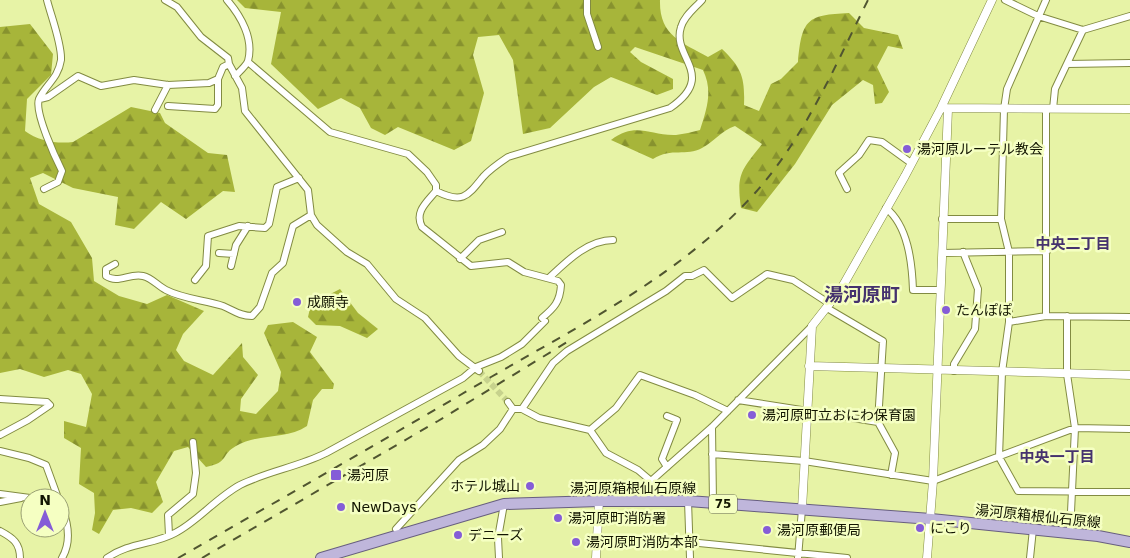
<svg xmlns="http://www.w3.org/2000/svg" width="1130" height="558" viewBox="0 0 1130 558" font-family="'DejaVu Sans','Noto Sans JP',sans-serif">
<style>
.forest{fill:url(#forest-firs)}
.lines{fill:none;stroke-linecap:round;stroke-linejoin:round}
.minor-tunnel{stroke:#c7d28d;stroke-width:6;stroke-dasharray:6 3;stroke-linecap:butt}
.minor-casing{stroke:#828b42;stroke-width:8}
.tertiary-casing{stroke:#828b42;stroke-width:9}
.primary-casing{stroke:#675e7f;stroke-width:12}
.minor{stroke:#fff;stroke-width:6}
.tertiary{stroke:#fff;stroke-width:8}
.primary{stroke:#bfb6db;stroke-width:10}
.rail{stroke:#505530;stroke-width:2;stroke-dasharray:9 9;stroke-linecap:butt}
.poi-dot{fill:#855dd7;stroke:#f5ffc2;stroke-width:2}
.labels{text-anchor:middle;dominant-baseline:central;stroke-width:5;stroke-linejoin:round;paint-order:stroke}
.shield{fill:#f5ffc2;stroke:#565b3a;stroke-width:1}
.shield-label{font-size:12px;font-weight:bold;fill:#121500}
.poi-label{font-size:14px;fill:#121500;stroke:#f5ffc2;text-anchor:start}
.street-label{font-size:14px;fill:#121500;stroke:#f5ffc2}
.neighbourhood-label{font-size:15px;font-weight:bold;fill:#45326e;stroke:#f5ffc2}
.district-label{font-size:19px;font-weight:bold;fill:#45326e;stroke:#f5ffc2}
</style>
<defs>
<pattern id="forest-firs" width="22" height="20" patternUnits="userSpaceOnUse" patternTransform="scale(1.25)"><rect width="22" height="20" fill="#a7b53a"/><path d="M5 1l3.5 6h-7zM16 11l3.5 6h-7z" fill="#87922e"/></pattern>
</defs>
<rect width="100%" height="100%" fill="#e7f3a6"/>
<path class="forest" d="M237,0h423c-1,35 21,42 48,57l14,-8c20,19 23,29 22,56l15,6 12,-27 10,-5 17,-17c4,-43 9,-47 51,-49l15,15 34,7 5,14 -15,-3 -11,21 12,25 -7,11 -7,1 -2,-19 -10,-5 -31,25 -37,59 -38,48 -16,-4c-5,-35 1,-38 21,-64l-27,-18c-14,5 -20,15 -33,22 -16,9 -30,-1 -49,11l-42,-19c26,-19 38,-4 65,-5 8,-1 16,-3 24,-5 7,-22 13,-39 3,-60l-68,-23 -5,5 11,10 32,17v10l-16,6 -46,-18 -17,10 -44,41 -27,6 -10,-74 -14,-25 -21,2 -5,18 11,38 -13,48 -17,9 -56,-23 -13,8 -14,-7 -11,-20 -19,-10 -23,11 -47,-45 10,-52 -36,-4z
M30,24l23,30 -2,21 -24,24 -2,32c13,10 32,13 48,11l58,-35 29,6 5,10 43,30 19,2 8,37 -12,-1 -37,28 -25,-17 -27,27 -19,-4 3,-28 -45,-9 -30,-15 -13,5 9,26 32,18 21,36 2,23 25,15 28,8 20,-9 37,16 -21,23 -7,16 8,11 29,14 29,-32 1,14 15,18 -17,24 -1,12 16,3 22,-23 3,-19 -17,-39 4,-8 25,-3 24,15 -7,15 24,32 -1,5h-11l-9,11 -6,26c-21,14 -49,7 -71,20 -16,9 -6,16 -30,21l-18,-20 -14,4 -18,31 7,20 -11,11 -21,-5 -18,2 -14,24 -7,-4 3,-17 -1,-20 -15,-9 2,-36 -17,-10v-17l22,6 6,-33 -11,-20 -13,-4 -24,7 -24,-8 -20,4v-346z
M340,289l18,24 20,16 -11,9 -27,-12 -24,-1 -8,-8 3,-13z"/>
<g class="lines">
<path class="minor-tunnel" d="M479,371l29,31"/>
<defs>
<path id="minor" d="M165,0l12,7 24,30 27,21 1,6 13,24 3,23 63,79 3,25 6,10 30,27 20,12 29,35 29,19 34,38 20,15
M227,0c14,16 27,39 21,61 -2,5 -9,11 -13,15
M587,0v14l11,33
M1005,0l33,16 45,14 47,-14
M1046,0l-39,89 -3,20 -3,110 8,33v70l-7,50 -3,85 19,34 112,1
M248,62l82,70 78,22 19,18 9,13v6
M1067,64l63,-1
M40,99l8,-2 30,-21 23,10 33,-6 34,5 41,-2 9,-4 5,-12 6,-3
M168,106l47,3 3,-4v-26
M1046,109v207l84,1
M1053,109l2,-20 28,-59
M155,110l13,-25
M44,189l14,-7 4,-11c-6,-12 -28,-59 -23,-72 7,-15 19,-20 22,-39 1,-16 -10,-44 -14,-60
M847,189l-8,-16 20,-18 10,-15 13,2 29,21
M436,191c26,13 31,6 47,-14 7,-8 16,-14 25,-20l162,-49c48,-33 1,-51 11,-81 3,-11 14,-19 21,-27
M886,208c22,18 26,54 27,82h26
M942,219h59
M219,253l15,1
M942,253l105,-2
M460,259l19,-19 23,-8
M115,264l-9,5v7c12,8 23,-3 37,0 9,2 15,10 23,14 17,9 39,10 57,16 10,4 16,10 29,10l8,-9 12,-34 11,-10 10,-37 18,-11
M231,266l5,-21 12,-19
M550,277c17,-16 38,-37 63,-37
M195,280l11,-14 2,-30 31,-10 26,2 4,-4 8,-37 22,-9
M827,308l56,33 -5,81 17,31 -4,22
M1067,316v58l8,54 -5,105
M1009,322l37,-6
M954,371v-7l21,-35 3,-40 -15,-37
M0,399l47,3 3,3 -22,15 -28,15
M738,400l140,22
M508,402l5,7
M513,409h9l17,9 51,12 26,-22 24,-33 55,20 33,16
M522,409l31,-46 14,-12 99,-60 19,-15h7l12,-6 28,28 35,-24 26,6 37,24
M712,427l1,76
M590,430l16,23 32,17 13,11
M0,451l29,7 17,7 12,33
M712,454l92,7 129,20 142,-53 55,1
M667,467l-5,-8 15,-39 -10,-4
M0,494l30,4
M646,501l5,-20 61,-54 100,-101
M688,501l2,57
M0,502l21,-4
M60,503c8,18 12,38 2,55
M396,529l63,-69 24,-15 17,-16 13,-20
M0,531c13,7 20,12 20,27
M169,535l-1,-20 25,-21 3,-21 -3,-31
M597,539l92,3 158,16
M107,558c23,-16 46,-13 68,-25 22,-11 41,-35 65,-48 28,-14 58,-18 86,-32l137,-75 13,-11 25,-10 21,-13 23,-23 -3,-3c12,-10 18,-16 19,-33l-3,-4 -34,-9 -16,-10 -37,4 -49,-39c-8,-15 5,-25 14,-36
M499,558l-1,-20 6,-34
M798,558l4,-49
M1030,558l3,-29"/>
<path id="tertiary" d="M943,108l187,1
M809,366l321,9
M802,509l10,-183 29,-37 64,-113 36,-68 51,-108
M596,558l3,-57
M927,558l6,-77 15,-372"/>
<path id="primary" d="M321,558l183,-54 95,-3h89l243,18 167,17 32,6"/>
</defs>
<use href="#minor" class="minor-casing"/>
<use href="#tertiary" class="tertiary-casing"/>
<use href="#primary" class="primary-casing"/>
<use href="#minor" class="minor"/>
<use href="#tertiary" class="tertiary"/>
<use href="#primary" class="primary"/>
<path class="rail" d="M178,558c105,-60 209,-120 313,-181 93,-54 191,-103 264,-184 50,-56 80,-127 113,-193
M202,558l236,-137 134,-82"/>
</g>
<g class="poi-dot">
<circle cx="907" cy="149" r="5"/>
<circle cx="297" cy="302" r="5"/>
<circle cx="946" cy="310" r="5"/>
<circle cx="752" cy="415" r="5"/>
<rect x="330" y="469" width="12" height="12" rx="2.5"/>
<circle cx="530" cy="486" r="5"/>
<circle cx="341" cy="507" r="5"/>
<circle cx="558" cy="518" r="5"/>
<circle cx="920" cy="528" r="5"/>
<circle cx="767" cy="530" r="5"/>
<circle cx="458" cy="535" r="5"/>
<circle cx="576" cy="542" r="5"/>
</g>
<g class="labels">
<rect class="shield" x="709" y="494.5" width="28" height="19" rx="4"/>
<g class="shield-label">
<text x="723" y="504">75</text>
</g>
<g class="poi-label">
<text x="917" y="149">湯河原ルーテル教会</text>
<text x="307" y="302">成願寺</text>
<text x="956" y="310">たんぽぽ</text>
<text x="762" y="415">湯河原町立おにわ保育園</text>
<text x="347" y="475">湯河原</text>
<text x="520" y="486" text-anchor="end">ホテル城山</text>
<text x="351" y="507">NewDays</text>
<text x="568" y="518">湯河原町消防署</text>
<text x="930" y="528">にこり</text>
<text x="777" y="530">湯河原郵便局</text>
<text x="468" y="535">デニーズ</text>
<text x="586" y="542">湯河原町消防本部</text>
</g>
<g class="street-label">
<text x="633" y="488">湯河原箱根仙石原線</text>
<text transform="translate(1038 516) rotate(6)">湯河原箱根仙石原線</text>
</g>
<g class="neighbourhood-label">
<text x="1073" y="244">中央二丁目</text>
<text x="1057" y="457">中央一丁目</text>
</g>
<g class="district-label">
<text x="862" y="294">湯河原町</text>
</g>
</g>
<g transform="translate(45 513)"><circle r="24" fill="#f5ffc2" stroke="#9aa174"/>
<path d="M0-4L9 19L0 12L-9 19Z" fill="#855dd7"/>
<text y="-8" font-size="14" font-weight="bold" text-anchor="middle" fill="#121500">N</text>
</g>
</svg>
